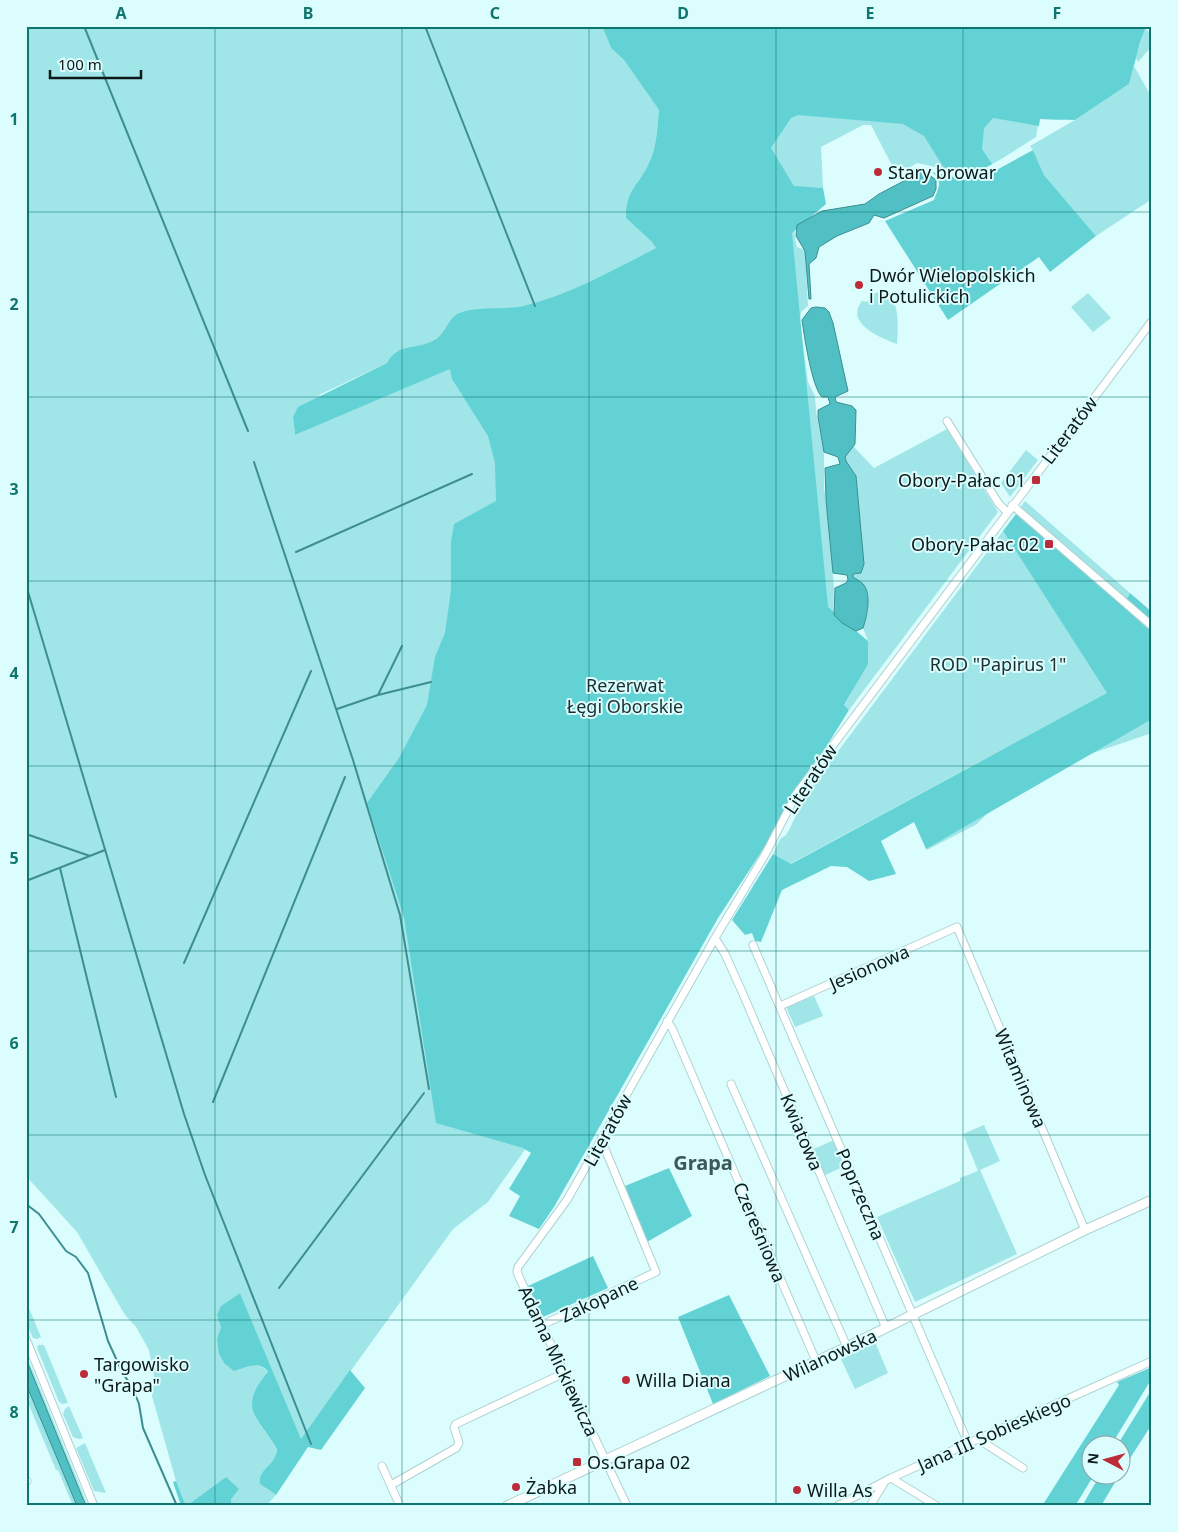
<svg xmlns="http://www.w3.org/2000/svg" width="1178" height="1532" viewBox="0 0 1178 1532" font-family="'Noto Sans',sans-serif">
<style>
.green{fill:#a0e5e7}
.forest{fill:#63d2d5}
.water{fill:#50c0c4;stroke:#3c8e91}
.lines{fill:none;stroke-linecap:round;stroke-linejoin:round}
.stream{stroke:#3c8e91;stroke-width:2}
.minor-casing{stroke:#b0d1d1;stroke-width:9}
.major-casing{stroke:#b0d1d1;stroke-width:11}
.minor{stroke:#fff;stroke-width:7}
.major{stroke:#fff;stroke-width:9}
.grid{fill:none;stroke:#0f766e;stroke-width:1;stroke-opacity:0.55}
.poi-dot{fill:#bc2c38;stroke:#dbfdfe;stroke-width:2}
.labels{text-anchor:middle;dominant-baseline:central;stroke-width:4;stroke-linejoin:round;paint-order:stroke}
.poi-label{font-size:18px;fill:#0d1919;stroke:#dbfdfe;text-anchor:start}
.street-label{font-size:18px;fill:#0d1919;stroke:#dbfdfe}
.park-label{font-size:18px;fill:#1b2f30;stroke:#dbfdfe}
.quarter-label{font-size:20px;font-weight:bold;fill:#3c595a;stroke:#dbfdfe}
.neatline{fill:none;stroke:#0f766e;stroke-width:2}
.grid-label{font-size:16px;text-anchor:middle;font-weight:bold;fill:#0f766e}
</style>
<rect width="100%" height="100%" fill="#dbfdfe"/>
<path class="green" d="M26,26h576l9,22 13,12 35,50c-2,19 -2,38 -11,55 -10,21 -23,27 -22,53l26,24 4,6c-42,22 -86,48 -133,58 -20,4 -42,4 -62,6 -7,8 -15,19 -24,26 -16,14 -39,2 -50,25l-66,31 -28,23 2,18 404,-173 -15,-105 -53,-131 489,35 -58,59 -23,-1 -3,18 -33,21 -30,17 -56,-12 -20,12 -26,-50h-8l-42,22 2,41 -21,-1c-5,21 -11,39 -5,60l8,3 3,56 -7,6 -1,9 8,61 7,14 1,16 8,40v36l6,44 4,57 -1,28 -287,509 -22,25 -36,51 -35,27 -152,211 -61,-147 -19,13v21l-4,11 17,33c12,-3 26,-11 34,2 -31,32 -10,46 9,76l-2,9 -13,15 3,15 11,7 -10,11h-35v-7l-5,-22 -40,29 -10,-25 -24,-85 2,-19 -5,-27 -13,-23 -11,-12 -48,-83 -51,-56z
M1145,28l7,8v10l-14,16 -2,-4z
M1134,66l18,32v101l-56,37 -52,-61 -11,-25 -3,-4 45,-26 54,-36z
M875,293c27,-3 23,33 22,51 -16,-6 -53,-21 -35,-43 8,3 9,-3 13,-8z
M1088,293l23,25 -18,14 -22,-25z
M947,429l51,83 -149,198 -5,-4 23,-42 1,-23 -5,-13c4,-12 9,-34 0,-44 -3,-3 -7,-5 -10,-6v-4h6l-4,-101 -9,-12 -1,-4 8,-11 21,22z
M1026,450l12,10 -28,37 -9,-14z
M1025,501l105,92 -4,7 -106,-92z
M1003,531l94,146 55,-29v85l-65,22 -91,50 -19,19 -50,26 -20,-47 98,-55 -215,116 -17,-10 7,-15 6,-4 4,-7 16,-34z
M814,996l9,20 -28,11 -9,-20z
M984,1125l16,36 -20,9 37,84 -102,48 -38,-85 83,-36v-3l18,-7 -15,-37z
M834,1140l11,26 -22,10 -11,-26z
M26,1301l15,36 -4,2 -4,-1 -7,-15z
M875,1342l13,31 -33,16 -14,-30z
M38,1345h6l24,58 -6,1 -3,-2 -22,-54z
M26,1354l62,152h-2l-5,-12 -55,-135z
M26,1384l51,122h-4l-15,-36h-2l-30,-72z
M69,1406l14,32 -4,1 -6,-2 -10,-23 2,-5z
M85,1443l21,50 -12,-2 -18,-43z"/>
<path class="forest" d="M602,26h544l-6,17 -11,41 -54,36 -35,-1 -1,7 -46,-8 -9,10 -2,21 10,15 -19,11 -29,-7 -20,-32 -21,-12 -105,-9 -7,3 -20,30 23,38 29,2 3,16 -34,29 36,374 40,34v23l-24,41 5,5 -89,144 -42,64 -164,289 -15,22 -30,-13 11,-20 -11,-7 22,-36 -8,-5 -87,-25 -32,-206 -37,-114 32,-45 28,-53 8,-48 10,-24 6,-43v-48l3,-18 42,-23 -1,-38 -7,-27 -36,-57 -2,-10 -155,66 -2,-18 5,-10 89,-44c11,-22 31,-12 49,-24 11,-7 12,-23 26,-27 19,-6 41,-2 61,-6 47,-11 90,-36 133,-58l-4,-6 -26,-24c-1,-27 12,-32 22,-53 9,-17 9,-36 11,-55l-35,-50 -13,-12z
M1033,150l11,25 52,61 -46,36 -11,-15 -91,63 -63,-99 49,-21c5,-14 9,-18 -2,-28l34,8 16,-2z
M1016,514l32,27 -1,3 2,2 2,-2 3,3 1,-1 97,86v87l-226,130 -12,-27 -33,19 15,33 -27,7 -22,-14 -16,-1 -49,24 -21,52 -6,-1 -3,-8 -7,2 -13,-15 41,-66 18,10 316,-171 -104,-162z
M1130,593l22,19v11l-26,-23z
M669,1168l23,48 -45,26 -22,-56z
M593,1256l15,32 -65,29 -15,-31z
M240,1293l61,146 49,-69 15,18 -44,62 -13,-3 -32,48 -16,-11c-2,-13 10,-17 15,-27 1,-2 2,-6 2,-8 -20,-33 -40,-41 -9,-77 -8,-12 -22,-4 -34,-1l-9,-7 -6,-10 -2,-16 4,-11 -4,-12 4,-9z
M729,1295l41,81 -57,28 -35,-87z
M1152,1367v11l-40,66h-22v30l4,1 -19,31h-33l77,-121 -2,-3z
M1152,1389v35l-32,50v-30h-2z
M1120,1474l-19,32h-19l18,-31z
M226,1477l13,12 -8,10v7h-50l-8,-24 3,-1 10,25z"/>
<path class="water" d="M921,172l7,2 8,6v9l-3,7 -49,22 -10,-3 -5,8 -32,13 -18,11 -3,11 -7,6 2,35h-2l-4,-48 -9,-15 1,-11 25,-14 43,-7 14,-10z
M816,307l9,1 4,4 4,11 15,68 -13,6 1,5 16,4 4,4 -1,34 -10,13 1,4 10,15 8,88 -3,9 -8,1v3c3,2 7,4 10,7 9,10 4,32 0,44l-7,3 -14,-8 -8,-8 1,-27 11,-5 2,-3 -1,-5 -14,-2 -7,-73 -1,-32 15,-4 -2,-7 -14,-5 -6,-35v-7l12,-6 -2,-7h-6c-10,-9 -18,-62 -20,-77l9,-12z
M26,1359l55,135 5,12h-9l-51,-122z"/>
<g class="lines">
<path class="stream" d="M84,26l164,405
M425,26l110,280
M254,462l99,298 47,155 29,174
M296,552l176,-78
M26,585l158,529 21,61 106,269
M378,695l24,-49
M337,709l41,-14 53,-13
M26,834l64,22
M60,868l56,229
M26,881l79,-31
M184,963l127,-292
M26,1048l2,8
M213,1102l132,-325
M26,1204l13,10 27,37 10,6 12,16 20,68 15,33 9,12 7,18 4,24 34,78
M279,1288l145,-195"/>
<defs>
<path id="minor" d="M947,421l52,83 8,8
M1012,505l140,121
M715,938l10,16 18,40 143,334
M753,945l215,498
M780,1006l177,-79 128,303
M667,1021l5,7 144,333
M731,1084l116,263
M542,1325l114,-53 -51,-123 -5,-6
M26,1339l68,167
M978,1439l45,29
M382,1466l18,40
M891,1478l46,28
M26,1480l1,1
M391,1485l65,-37 3,-5 -5,-16 2,-3 108,-51
M627,1506l-107,-227 -3,-7 1,-5 49,-67 13,-23 135,-239 51,-85 31,-60 355,-472
M837,1506l54,-28 261,-117
M870,1506l14,-23"/>
<path id="major" d="M507,1506l340,-159 238,-117 67,-30"/>
</defs>
<use href="#minor" class="minor-casing"/>
<use href="#major" class="major-casing"/>
<use href="#minor" class="minor"/>
<use href="#major" class="major"/>
</g>
<path class="grid" d="M215,26v1480M402,26v1480M589,26v1480M776,26v1480M963,26v1480M26,212h1126M26,397h1126M26,581h1126M26,766h1126M26,951h1126M26,1135h1126M26,1320h1126"/>
<g class="poi-dot">
<circle cx="878" cy="172" r="5"/>
<circle cx="859" cy="285" r="5"/>
<rect x="1031" y="475" width="10" height="10" rx="2.5"/>
<rect x="1044" y="539" width="10" height="10" rx="2.5"/>
<circle cx="84" cy="1374" r="5"/>
<circle cx="626" cy="1380" r="5"/>
<rect x="572" y="1457" width="10" height="10" rx="2.5"/>
<circle cx="516" cy="1487" r="5"/>
<circle cx="797" cy="1490" r="5"/>
</g>
<g class="labels">
<g class="poi-label">
<text x="888" y="172">Stary browar</text>
<text x="869" y="275">Dwór Wielopolskich<tspan x="869" dy="21">i Potulickich</tspan></text>
<text x="1026" y="480" text-anchor="end">Obory-Pałac 01</text>
<text x="1039" y="544" text-anchor="end">Obory-Pałac 02</text>
<text x="94" y="1364">Targowisko<tspan x="94" dy="21">"Grapa"</tspan></text>
<text x="636" y="1380">Willa Diana</text>
<text x="587" y="1462">Os.Grapa 02</text>
<text x="526" y="1487">Żabka</text>
<text x="807" y="1490">Willa As</text>
</g>
<g class="street-label">
<text transform="translate(1069 430) rotate(-53)">Literatów</text>
<text transform="translate(810 779) rotate(-56)">Literatów</text>
<text transform="translate(869 967) rotate(-24)">Jesionowa</text>
<text transform="translate(1021 1078) rotate(67)">Witaminowa</text>
<text transform="translate(607 1130) rotate(-61)">Literatów</text>
<text transform="translate(802 1132) rotate(67)">Kwiatowa</text>
<text transform="translate(861 1194) rotate(67)">Poprzeczna</text>
<text transform="translate(760 1232) rotate(67)">Czereśniowa</text>
<text transform="translate(599 1299) rotate(-25)">Zakopane</text>
<text transform="translate(830 1355) rotate(-25)">Wilanowska</text>
<text transform="translate(559 1361) rotate(65)">Adama Mickiewicza</text>
<text transform="translate(994 1432) rotate(-24)">Jana III Sobieskiego</text>
</g>
<g class="park-label">
<text x="998" y="664">ROD "Papirus 1"</text>
<text x="625" y="685">Rezerwat<tspan x="625" dy="21">Łęgi Oborskie</tspan></text>
</g>
<g class="quarter-label">
<text x="703" y="1162">Grapa</text>
</g>
</g>
<rect width="1178" height="1532" fill="none" stroke="#dbfdfe" stroke-width="55"/>
<g transform="translate(1106 1460) rotate(276)"><circle r="24" fill="#dbfdfe" stroke="#89a2a2"/>
<path d="M0-4L9 19L0 12L-9 19Z" fill="#bc2c38"/>
<text y="-8" font-size="14" font-weight="bold" text-anchor="middle" fill="#0d1919">N</text>
</g>
<path d="M50 70v8h91v-8" fill="none" stroke="#0d1919" stroke-width="2.5"/>
<text x="58" y="70" font-size="15" fill="#0d1919" stroke="#dbfdfe" stroke-width="4" paint-order="stroke">100 m</text>
<rect x="28" y="28" width="1122" height="1476" class="neatline"/>
<g class="grid-label">
<text x="121" y="19">A</text>
<text x="308" y="19">B</text>
<text x="495" y="19">C</text>
<text x="683" y="19">D</text>
<text x="870" y="19">E</text>
<text x="1057" y="19">F</text>
<text x="14" y="125">1</text>
<text x="14" y="310">2</text>
<text x="14" y="495">3</text>
<text x="14" y="679">4</text>
<text x="14" y="864">5</text>
<text x="14" y="1049">6</text>
<text x="14" y="1233">7</text>
<text x="14" y="1418">8</text>
</g>
</svg>
